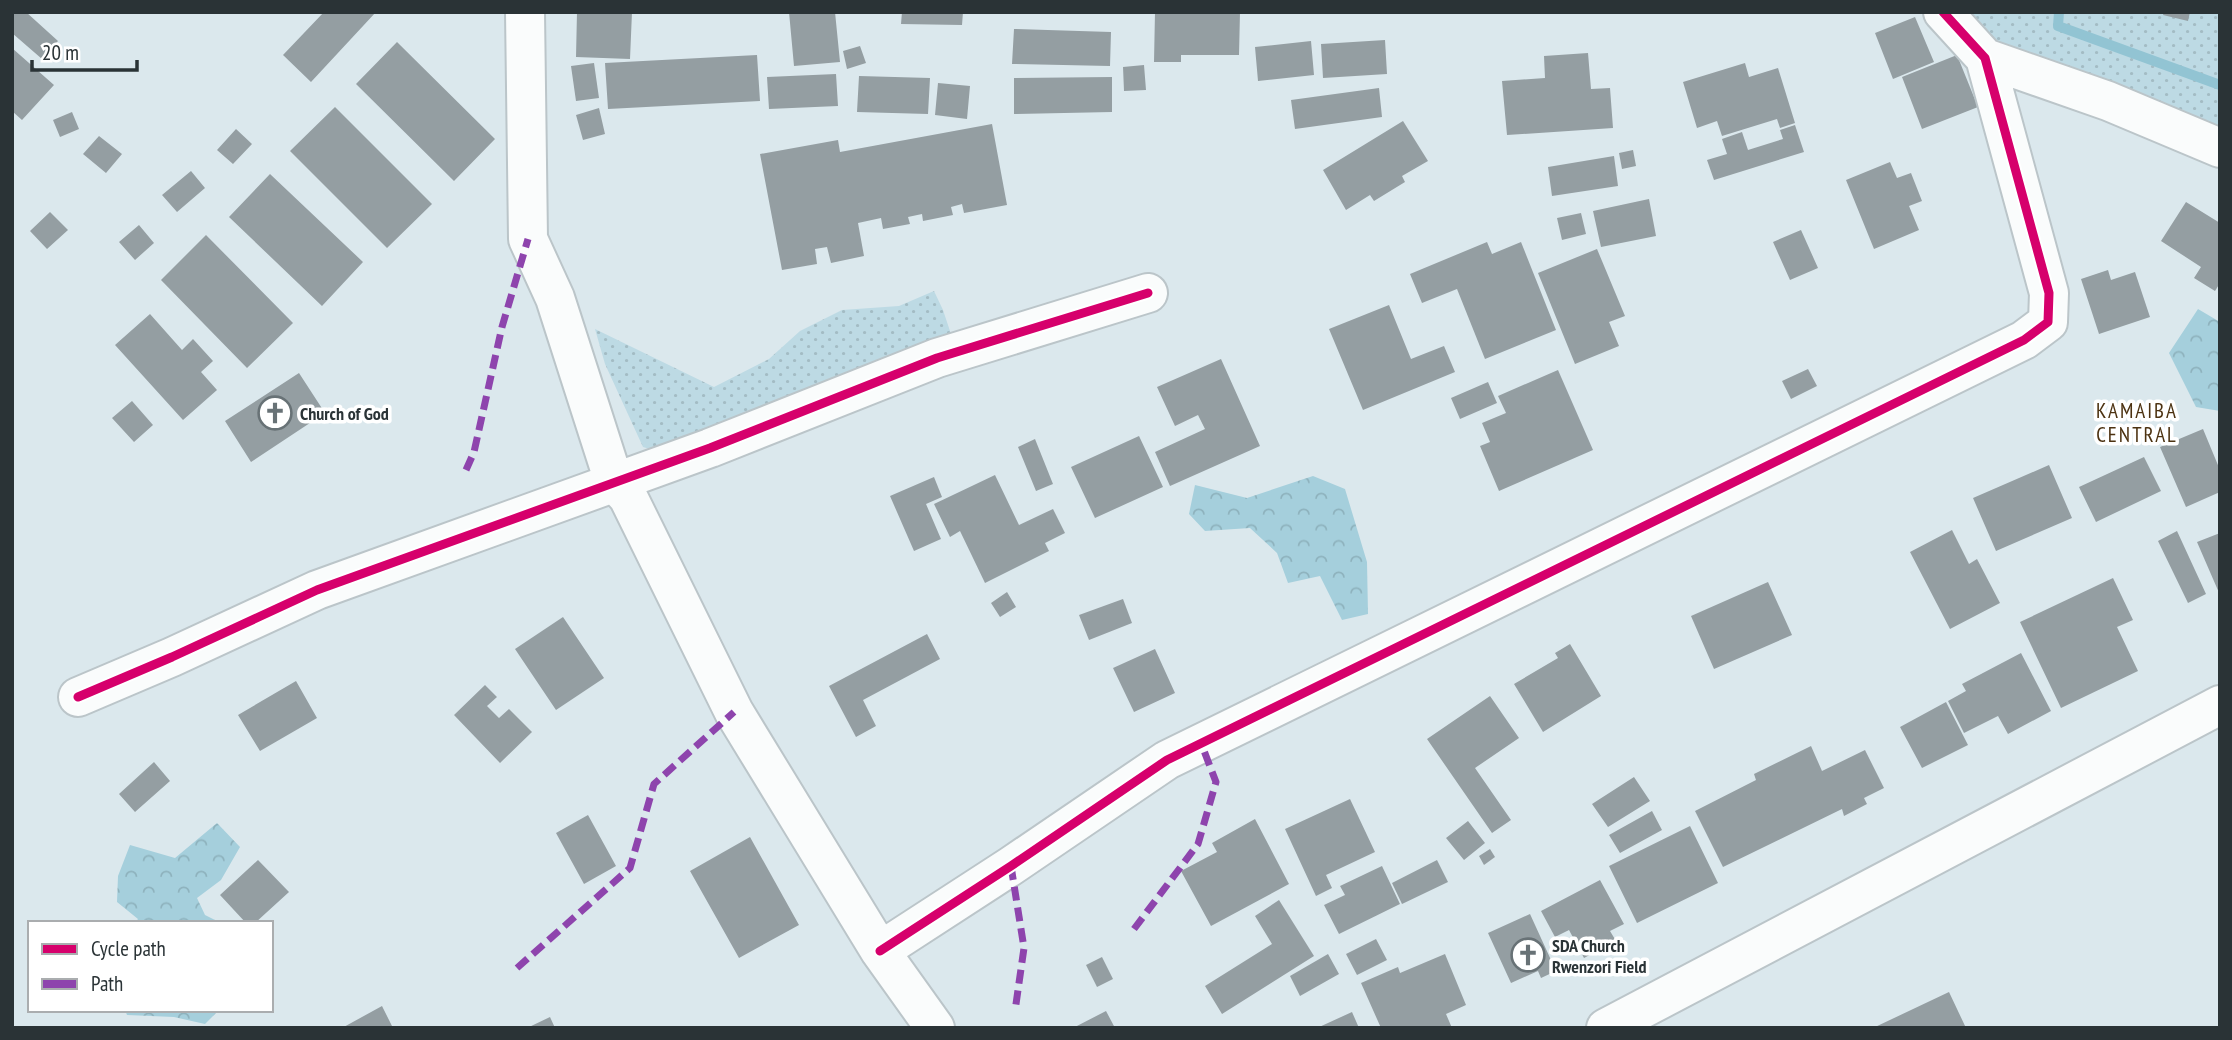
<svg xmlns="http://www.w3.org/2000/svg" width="2232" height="1040" viewBox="0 0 2232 1040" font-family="'PT Sans Narrow',sans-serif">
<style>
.grass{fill:url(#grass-dots)}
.forest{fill:url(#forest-crowns)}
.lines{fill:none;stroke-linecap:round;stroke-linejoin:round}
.stream{stroke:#92c4d3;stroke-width:10}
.building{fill:#949ea2}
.minor-casing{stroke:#bbc5c9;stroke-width:42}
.minor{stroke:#fafcfc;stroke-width:38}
.quiet{stroke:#8e44ad;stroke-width:7;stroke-dasharray:14 7;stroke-linecap:butt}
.cycleway-casing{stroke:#fff;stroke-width:13}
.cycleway{stroke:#d6006c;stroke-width:9}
.labels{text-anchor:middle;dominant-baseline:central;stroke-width:7;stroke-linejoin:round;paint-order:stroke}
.poi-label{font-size:18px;font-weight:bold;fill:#2a3336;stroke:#fff;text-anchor:start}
.quarter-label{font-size:21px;letter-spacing:2px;fill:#4c3211;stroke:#fff}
</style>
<defs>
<pattern id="grass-dots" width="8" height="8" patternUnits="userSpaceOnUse" patternTransform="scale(1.75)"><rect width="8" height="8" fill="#bddae4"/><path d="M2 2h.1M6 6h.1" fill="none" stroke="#a3bcc4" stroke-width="1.8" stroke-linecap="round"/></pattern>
<pattern id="forest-crowns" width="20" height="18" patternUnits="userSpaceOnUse" patternTransform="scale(1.75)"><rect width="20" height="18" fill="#a5cfdc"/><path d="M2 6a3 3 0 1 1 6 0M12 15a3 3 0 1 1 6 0" fill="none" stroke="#8eb2bd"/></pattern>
</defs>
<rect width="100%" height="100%" fill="#dbe8ed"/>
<path class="grass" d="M1961,12h259v125l-228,-94z
M934,291l9,19 11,33 -274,115 -37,-11 -38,-83 -10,-35 119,58 55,-28 31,-28 42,-21 57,-4z"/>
<path class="forest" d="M2198,309l22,13v89l-24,-4 -27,-54z
M1313,476l32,13 22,73 1,52 -26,6 -22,-44 -32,7 -11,-30 -27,-25 -45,3 -16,-17 6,-29 52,13z
M217,823l23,24 -19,33 -24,18 8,17 16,8h-86l3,-4 -21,-17 1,-26 12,-31 45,13z
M125,1010h94l-14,14 -31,-7 -47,-2z"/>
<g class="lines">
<path class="stream" d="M2059,12l-1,14 162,59"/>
</g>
<path class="building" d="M12,12h14l32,29 -16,18 -30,-26z
M324,12h52l-65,70 -28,-27z
M577,12h55l-2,47 -54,-2z
M789,12h46l5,50 -46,4z
M902,12h61l-1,13 -61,-1z
M1155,12h85l-1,43h-58v7h-27z
M2164,12h26l-2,9 -25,-6z
M1915,17l19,45 -41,17 -18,-46z
M1014,29l97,3 -1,34 -98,-2z
M1385,40l2,34 -64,4 -2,-34z
M1311,41l3,34 -56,6 -3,-34z
M397,42l98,97 -41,42 -98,-97z
M860,46l6,17 -19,6 -4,-18z
M12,48l42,37 -32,35 -10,-9z
M1588,53l3,36 19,-1 3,40 -106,7 -5,-54 43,-3 -1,-22z
M757,55l3,46 -152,8 -3,-46z
M1957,55l21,52 -56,22 -20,-52z
M594,63l5,35 -23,3 -5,-35z
M1745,63l4,14 29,-9 17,55 -15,5 -3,-9 -55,17 -5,-15 -20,7 -14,-46z
M1144,65l2,25 -22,1 -1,-24z
M836,74l2,32 -69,3 -2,-32z
M859,76l71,2 -2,36 -71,-2z
M1112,77v35l-98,2v-36z
M938,83l32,3 -3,33 -32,-4z
M1379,88l3,29 -87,12 -4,-29z
M335,107l97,97 -45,44 -97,-97z
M599,108l6,26 -22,6 -7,-25z
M72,112l7,17 -19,8 -7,-17z
M1403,121l25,40 -26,15 3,6 -31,19 -4,-6 -24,15 -23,-40z
M992,124l15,81 -43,8 -2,-9 -11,3 2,8 -30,6 -1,-7 -14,3 2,7 -27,5 -2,-11 -23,5 6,33 -33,7 -4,-16 -12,2 2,15 -35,6 -22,-116 78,-14 2,12z
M1795,125l9,27 -90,28 -7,-20 20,-6 -5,-15 20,-7 6,18 35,-11 -3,-9z
M236,129l16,15 -19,20 -16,-14z
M99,136l23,18 -16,19 -23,-19z
M1633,150l3,16 -14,3 -3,-16z
M1614,156l4,30 -66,10 -4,-29z
M1890,162l7,16 14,-5 11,28 -13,5 10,24 -45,19 -28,-69z
M191,171l14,17 -28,24 -15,-17z
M270,174l93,88 -41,44 -93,-89z
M1649,199l7,37 -55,11 -8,-36z
M2186,202l34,21v60l-5,8 -21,-13 7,-11 -40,-26z
M50,212l18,18 -21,19 -17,-18z
M1581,213l5,21 -24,6 -5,-22z
M139,225l15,18 -19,17 -16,-18z
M1801,230l17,38 -28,12 -17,-38z
M206,235l87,88 -46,45 -86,-88z
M1487,242l5,12 29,-12 35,88 -71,29 -28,-70 -35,14 -12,-29z
M1597,249l28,67 -16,6 10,24 -44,18 -37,-91z
M2108,270l3,10 24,-8 15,45 -51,17 -18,-55z
M1389,305l22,54 33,-13 11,26 -92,38 -34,-81z
M150,314l32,36 11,-11 20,22 -12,11 16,18 -34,30 -68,-75z
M1221,359l39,87 -90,40 -15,-34 50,-23 -7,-14 -23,11 -18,-39z
M1808,369l9,17 -26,13 -9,-18z
M1558,370l35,80 -94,41 -19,-45 10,-4 -8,-19 24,-10 -8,-17z
M299,373l26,40 -74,49 -26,-41z
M1488,382l9,21 -37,16 -9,-21z
M132,401l21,24 -19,17 -22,-24z
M2203,429l17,41v22l-34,15 -26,-60z
M1139,436l24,51 -68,31 -24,-51z
M1035,439l18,45 -17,7 -18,-44z
M2144,457l17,34 -65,31 -17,-35z
M2049,465l23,53 -76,33 -23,-53z
M995,475l24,50 34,-16 12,24 -20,10 4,8 -64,32 -25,-52 -10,6 -16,-33z
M934,477l8,20 -16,7 15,35 -27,12 -24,-55z
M1952,530l17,34 8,-5 23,44 -50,26 -40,-77z
M2177,531l29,63 -18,9 -30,-62z
M2220,533v62l-23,-53z
M2113,578l20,42 -16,7 21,44 -77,37 -41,-86z
M1768,582l24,53 -78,34 -23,-53z
M1007,592l9,15 -16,10 -9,-14z
M1123,599l9,24 -43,17 -10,-25z
M563,617l41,61 -48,32 -41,-61z
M927,634l13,25 -77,41 13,26 -20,11 -27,-51z
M1570,644l31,52 -58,36 -29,-48 44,-26 -3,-5z
M1155,649l20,44 -41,19 -21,-44z
M2021,653l30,58 -43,23 -10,-18 -34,17 -16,-32 18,-10 -4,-7z
M296,681l21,37 -57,33 -22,-36z
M485,685l12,12 -10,9 12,12 10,-9 23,23 -32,31 -46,-48z
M1490,696l29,42 -44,30 36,52 -19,13 -65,-94z
M1946,702l22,43 -46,23 -22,-41z
M1811,746l11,25 43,-21 19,38 -20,10 3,6 -23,12 -2,-7 -119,58 -28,-56 61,-31 -2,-6z
M154,762l16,19 -35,31 -16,-18z
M1634,777l16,24 -42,26 -16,-23z
M1350,799l25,53 -49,23 6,13 -16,8 -31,-67z
M1652,811l10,19 -42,23 -11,-18z
M588,815l28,51 -32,18 -28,-51z
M1255,819l34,65 -78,42 -30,-55 36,-19 -5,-9z
M1468,821l17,22 -21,17 -18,-22z
M1690,826l28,57 -81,40 -28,-57z
M750,837l49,88 -60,33 -49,-87z
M1490,849l5,8 -11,8 -5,-9z
M258,860l31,32 -34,31h-9l-26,-28z
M1437,860l11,22 -46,22 -10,-21z
M1382,866l18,38 -61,30 -15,-29 21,-10 -5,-9z
M1600,880l24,44 -14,7 6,10 -32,17 -15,-28 -14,7 -14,-26z
M1279,900l35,56 -92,58 -17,-28 67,-42 -17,-28z
M1530,914l26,57 -15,7 -3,-7 -27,12 -23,-50z
M1376,939l11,21 -30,15 -11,-21z
M1328,954l11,20 -39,22 -10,-20z
M1445,954l21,51 -20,9 6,14h-71l-20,-45 37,-16 2,6z
M1102,957l11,22 -16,8 -11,-22z
M1949,992l17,36h-93z
M382,1006l11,22h-51z
M1106,1011l9,17h-42z
M1352,1012l7,16h-42z
M550,1017l5,11h-28z"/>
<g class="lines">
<defs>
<path id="minor" d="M525,12l3,227 27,59 59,184 14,15 106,215 146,239 55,77
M1985,58l123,43 112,47
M78,697l94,-40 145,-67 393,-142 227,-90 211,-65
M880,951l131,-85 156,-106 857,-420 24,-18 1,-29 -64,-235 -42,-46
M1606,1028l614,-323"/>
</defs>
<use href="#minor" class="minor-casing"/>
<use href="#minor" class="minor"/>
<path class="quiet" d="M466,470l8,-18 28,-125 26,-88
M1011,866l13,82 -9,63
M1134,929l64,-85 18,-62 -15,-39
M517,968l113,-100 24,-84 80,-72"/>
<defs>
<path id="cycleway" d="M78,697l94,-40 145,-67 393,-142 227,-90 211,-65
M880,951l131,-85 156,-106 857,-420 24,-18 1,-29 -64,-235 -42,-46"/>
</defs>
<use href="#cycleway" class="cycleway-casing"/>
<use href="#cycleway" class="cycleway"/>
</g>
<defs>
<symbol id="church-ring" viewBox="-11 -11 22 22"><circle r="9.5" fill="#fff" stroke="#687276" stroke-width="1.5"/><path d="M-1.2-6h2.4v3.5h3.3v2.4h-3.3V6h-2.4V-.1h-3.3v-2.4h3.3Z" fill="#687276"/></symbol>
</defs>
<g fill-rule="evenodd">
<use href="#church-ring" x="256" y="394" width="38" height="38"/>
<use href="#church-ring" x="1509" y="936" width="38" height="38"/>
</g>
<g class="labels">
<g class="poi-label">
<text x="300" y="413">Church of God</text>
<text x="1552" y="945">SDA Church<tspan x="1552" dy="21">Rwenzori Field</tspan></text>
</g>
<g class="quarter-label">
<text x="2137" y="410">KAMAIBA<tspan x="2137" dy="24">CENTRAL</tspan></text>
</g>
</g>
<rect width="2232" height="1040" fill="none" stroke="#2a3336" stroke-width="28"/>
<rect x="28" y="921" width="245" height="91" fill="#ffffff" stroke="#aaadaf" stroke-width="2"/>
<rect x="42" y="944" width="35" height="10" fill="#d6006c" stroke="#aaadaf" stroke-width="2"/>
<text x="91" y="956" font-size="21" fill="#2a3336">Cycle path</text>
<rect x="42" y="979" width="35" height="10" fill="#8e44ad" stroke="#aaadaf" stroke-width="2"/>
<text x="91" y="991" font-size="21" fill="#2a3336">Path</text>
<path d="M32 60v10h105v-10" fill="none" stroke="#2a3336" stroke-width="3.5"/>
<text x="42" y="60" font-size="21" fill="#2a3336" stroke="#ffffff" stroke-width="5" paint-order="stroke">20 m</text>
</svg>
